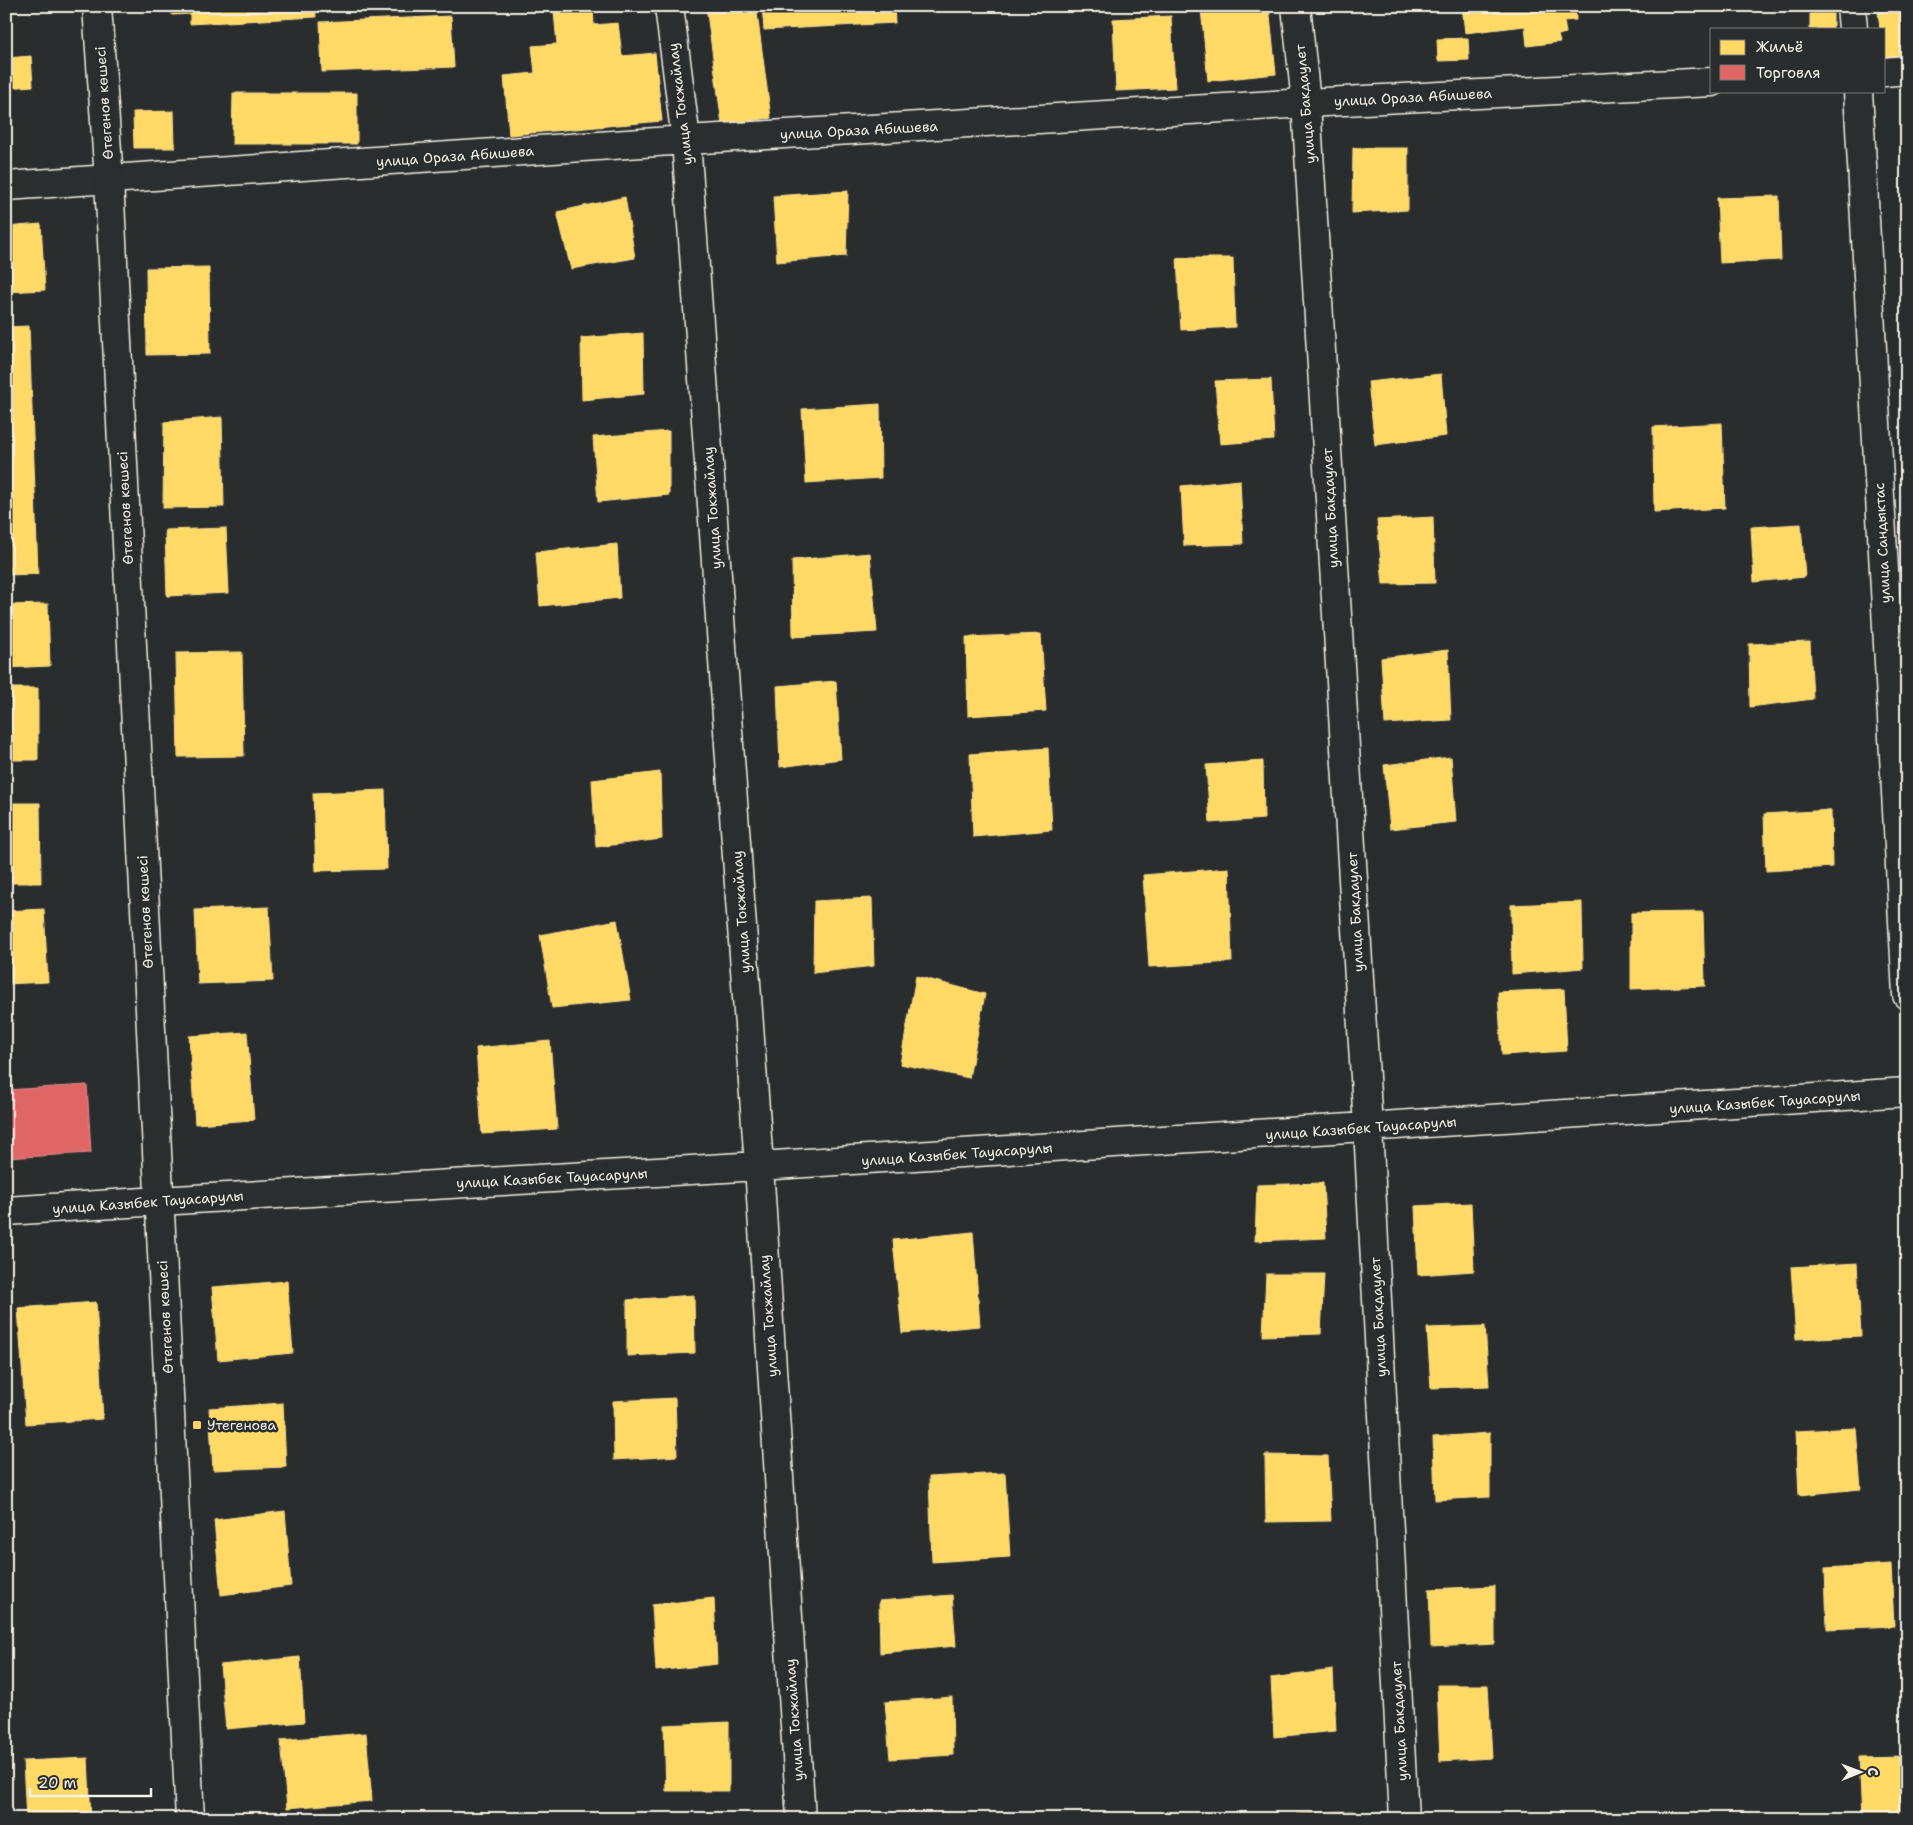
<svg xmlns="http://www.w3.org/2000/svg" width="1913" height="1825" viewBox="0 0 1913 1825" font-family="'Shantell Sans',sans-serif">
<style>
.homes{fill:#ffd966;stroke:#fce08d}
.shops{fill:#e06666;stroke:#e6908d}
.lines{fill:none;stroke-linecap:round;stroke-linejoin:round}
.minor-casing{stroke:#f4f1e8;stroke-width:31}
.tertiary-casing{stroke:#f4f1e8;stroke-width:31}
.minor{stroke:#2a2d2e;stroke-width:28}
.tertiary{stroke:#2a2d2e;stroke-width:28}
.poi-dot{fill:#ffd166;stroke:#2a2d2e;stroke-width:2}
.labels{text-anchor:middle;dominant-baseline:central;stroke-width:5;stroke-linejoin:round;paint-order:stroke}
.street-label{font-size:14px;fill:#f4f1e8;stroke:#2a2d2e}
.poi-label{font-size:14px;fill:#f4f1e8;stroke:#2a2d2e;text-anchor:start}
</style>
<rect width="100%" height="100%" fill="#2a2d2e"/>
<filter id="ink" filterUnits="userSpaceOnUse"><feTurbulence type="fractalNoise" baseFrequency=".02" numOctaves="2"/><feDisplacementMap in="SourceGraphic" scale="10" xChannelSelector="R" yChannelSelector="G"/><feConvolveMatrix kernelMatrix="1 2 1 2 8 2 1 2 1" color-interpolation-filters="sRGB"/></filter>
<g filter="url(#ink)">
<path class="homes" d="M171,6h144l1,11 -126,7v-10l-18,1z
M380,6h66v3l-65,5z
M706,6h50l15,112 -49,6z
M762,6h132l1,17 -131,7z
M1185,6h84l7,68 -68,7 -7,-72 -16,1z
M1462,6h113l1,14 -12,1 2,12 -8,2 2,7 -33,4 -2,-20 -60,7z
M1810,6h23v23h-23z
M1900,6h7v53l-23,2v-32h-4l-2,-17 23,-3z
M593,9l1,16 24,-2 4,33 33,-3 7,68 -153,14 -5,-59 31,-3 -3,-27 25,-2 -3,-32z
M451,16l3,51 -132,5 -2,-50z
M1171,16l4,72 -59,3 -3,-72z
M1468,38l1,22 -31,1 -1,-22z
M31,56l2,30 -27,2v-30z
M233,93h124v51h-125z
M174,111l1,37h-41l-1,-36z
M1353,148h55v62l-56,3z
M848,191l-2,65 -69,6 -4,-66z
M1779,196l2,64 -61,3 -3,-65z
M625,197l10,61 -64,11 -14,-57z
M41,224l4,66 -39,2v-65z
M1177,258h56l2,69 -54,3z
M209,267l1,87 -63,1 -1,-87z
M29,326l9,248 -32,1v-248z
M643,333l1,61 -62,6 -1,-62z
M1441,374l5,62 -71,9 -7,-63z
M1271,379l3,61 -54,4 -5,-63z
M880,404l1,74 -75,5 -4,-74z
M222,417l2,90 -61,1 1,-86z
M1722,423l3,85 -71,4 -1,-85z
M669,431v64l-71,7 -5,-65z
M1240,480l3,64 -59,2 -3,-60z
M1433,517l2,66 -52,1 -6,-64z
M1801,524l4,53 -51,5 -3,-55z
M226,528l3,65 -62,3 -2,-66z
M617,544l3,54 -80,8 -4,-54z
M870,553l7,79 -84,5 -1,-77z
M48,604l2,62 -44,2v-63z
M1041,634l5,77 -78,5 -2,-79z
M1810,642l3,57 -63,8 -1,-63z
M1448,650l3,70 -66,4 -4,-66z
M242,652l2,104 -66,1 -2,-104z
M836,681l5,78 -61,8 -3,-81z
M6,688h32v72h-32z
M1048,748l4,82 -79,7 -3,-83z
M1451,757l5,65 -66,7 -6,-64z
M1263,761l1,58 -54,4 -4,-58z
M660,772l2,67 -66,8 -4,-67z
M385,790l2,79 -71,2 -3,-78z
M6,803h34l1,80h-35z
M1831,810l1,57 -66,4 -2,-57z
M1229,868l3,94 -83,5 -6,-92z
M872,898l2,68 -61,7 1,-72z
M1582,902l1,66 -71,6 -1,-69z
M269,907l4,74 -75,3 -3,-74z
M44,909l4,73 -42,2v-73z
M1703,912l2,74 -74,3v-76z
M617,920l14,80 -79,8 -12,-73z
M916,976l69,18 -16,84 -69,-14z
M1564,989l3,62 -65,4 -4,-63z
M247,1032l7,88 -59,4 -6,-88z
M550,1041l7,88 -75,5 -6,-86z
M1323,1183l3,55 -71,3 2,-56z
M1471,1203l3,68 -56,4 -3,-69z
M973,1232l7,94 -78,7 -9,-93z
M1857,1263l4,73 -65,3 -5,-72z
M1266,1274h58l-3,60 -58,2z
M287,1281l6,72 -75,7 -6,-73z
M694,1295l1,58 -68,3v-56z
M96,1302l7,117 -77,5 -8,-116z
M1485,1326l4,60 -58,2 -4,-60z
M675,1398l2,58 -63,4 -1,-59z
M283,1403l3,64 -73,3 -4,-62z
M1856,1428l5,61 -62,6 -3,-64z
M1490,1433v64l-55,3 -2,-63z
M1265,1455l63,1 3,65 -65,1z
M1005,1473l5,84 -78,5 -3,-85z
M285,1511l6,75 -70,9 -7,-75z
M1891,1564l3,62 -67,3 -2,-61z
M1495,1586v58l-64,3 -2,-58z
M952,1595l4,51 -76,7 -1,-52z
M714,1598l3,66 -61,7 -4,-66z
M300,1657l4,65 -78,7 -6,-64z
M1333,1670l3,61 -62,6 -3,-59z
M1437,1685h51l4,73 -52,3z
M952,1697l1,58 -63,4 -5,-57z
M729,1722v69h-63l-2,-66z
M366,1733l6,68 -85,7 -6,-68z
M1907,1756v63h-45l-3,-62z
M88,1758l3,61h-65l-3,-58z
M1353,1811v8h-57v-5z
M1550,1815v4h-66z"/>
<path class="shops" d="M87,1085l4,68 -85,5v-68z"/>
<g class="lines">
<defs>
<path id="minor" d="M669,6l17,134 73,1026 42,653
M1296,6l10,97 62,1024 36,692
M1851,6l2,23
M1884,72l23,-2
M1858,91l49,904
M6,186l680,-46 620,-37 406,-21
M159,1201l600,-35 1148,-74"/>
<path id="tertiary" d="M97,6l12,174 81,1639
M6,1211l153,-10"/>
</defs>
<use href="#minor" class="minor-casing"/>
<use href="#tertiary" class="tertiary-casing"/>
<use href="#minor" class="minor"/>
<use href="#tertiary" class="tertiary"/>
</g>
</g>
<rect class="poi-dot" x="192" y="1420" width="10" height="10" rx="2.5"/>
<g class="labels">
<g class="street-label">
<text transform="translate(1413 97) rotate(-3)">улица Ораза Абишева</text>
<text transform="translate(104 103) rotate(-94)">Өтегенов көшесі</text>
<text transform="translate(680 104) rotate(-97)">улица Токжайлау</text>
<text transform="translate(1305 104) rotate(-95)">улица Бакдаулет</text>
<text transform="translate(859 130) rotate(-3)">улица Ораза Абишева</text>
<text transform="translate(455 156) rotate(-4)">улица Ораза Абишева</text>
<text transform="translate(125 508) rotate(-93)">Өтегенов көшесі</text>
<text transform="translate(712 508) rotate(-94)">улица Токжайлау</text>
<text transform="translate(1330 508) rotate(-93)">улица Бакдаулет</text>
<text transform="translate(1882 543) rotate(-93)">улица Сандыктас</text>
<text transform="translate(145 912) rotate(-93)">Өтегенов көшесі</text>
<text transform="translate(741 912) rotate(-94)">улица Токжайлау</text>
<text transform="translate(1355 912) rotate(-93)">улица Бакдаулет</text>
<text transform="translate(1765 1102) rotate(-4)">улица Казыбек Тауасарулы</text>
<text transform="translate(1361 1128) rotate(-4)">улица Казыбек Тауасарулы</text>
<text transform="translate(957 1154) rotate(-4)">улица Казыбек Тауасарулы</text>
<text transform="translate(552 1178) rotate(-3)">улица Казыбек Тауасарулы</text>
<text transform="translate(148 1202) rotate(-4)">улица Казыбек Тауасарулы</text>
<text transform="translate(768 1316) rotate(-94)">улица Токжайлау</text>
<text transform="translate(165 1317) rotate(-93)">Өтегенов көшесі</text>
<text transform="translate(1378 1317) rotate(-93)">улица Бакдаулет</text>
<text transform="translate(794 1720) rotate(-94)">улица Токжайлау</text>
<text transform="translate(1399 1721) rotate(-93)">улица Бакдаулет</text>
</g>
<g class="poi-label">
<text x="207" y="1425">Утегенова</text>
</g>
</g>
<rect width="1913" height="1825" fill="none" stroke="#2a2d2e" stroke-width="25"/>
<rect x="12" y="12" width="1888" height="1800" fill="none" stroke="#f4f1e8" stroke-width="2" filter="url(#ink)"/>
<rect x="1710" y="28" width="175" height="65" fill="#2a2d2e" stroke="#7b7b78"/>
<rect x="1720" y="40" width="25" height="15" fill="#ffd966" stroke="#7b7b78"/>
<text x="1756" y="52" font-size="15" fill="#f4f1e8">Жильё</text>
<rect x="1720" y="65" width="25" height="15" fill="#e06666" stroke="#7b7b78"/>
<text x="1756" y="78" font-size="15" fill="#f4f1e8">Торговля</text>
<g transform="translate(1860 1772) rotate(89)" stroke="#2a2d2e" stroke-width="4" paint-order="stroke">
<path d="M0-4L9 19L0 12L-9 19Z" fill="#f4f1e8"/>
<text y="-8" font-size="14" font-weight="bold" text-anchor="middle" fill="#f4f1e8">С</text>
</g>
<path d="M30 1788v8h121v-8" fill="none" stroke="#f4f1e8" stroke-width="2.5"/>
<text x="38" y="1788" font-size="15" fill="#f4f1e8" stroke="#2a2d2e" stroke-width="4" paint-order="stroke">20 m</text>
</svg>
